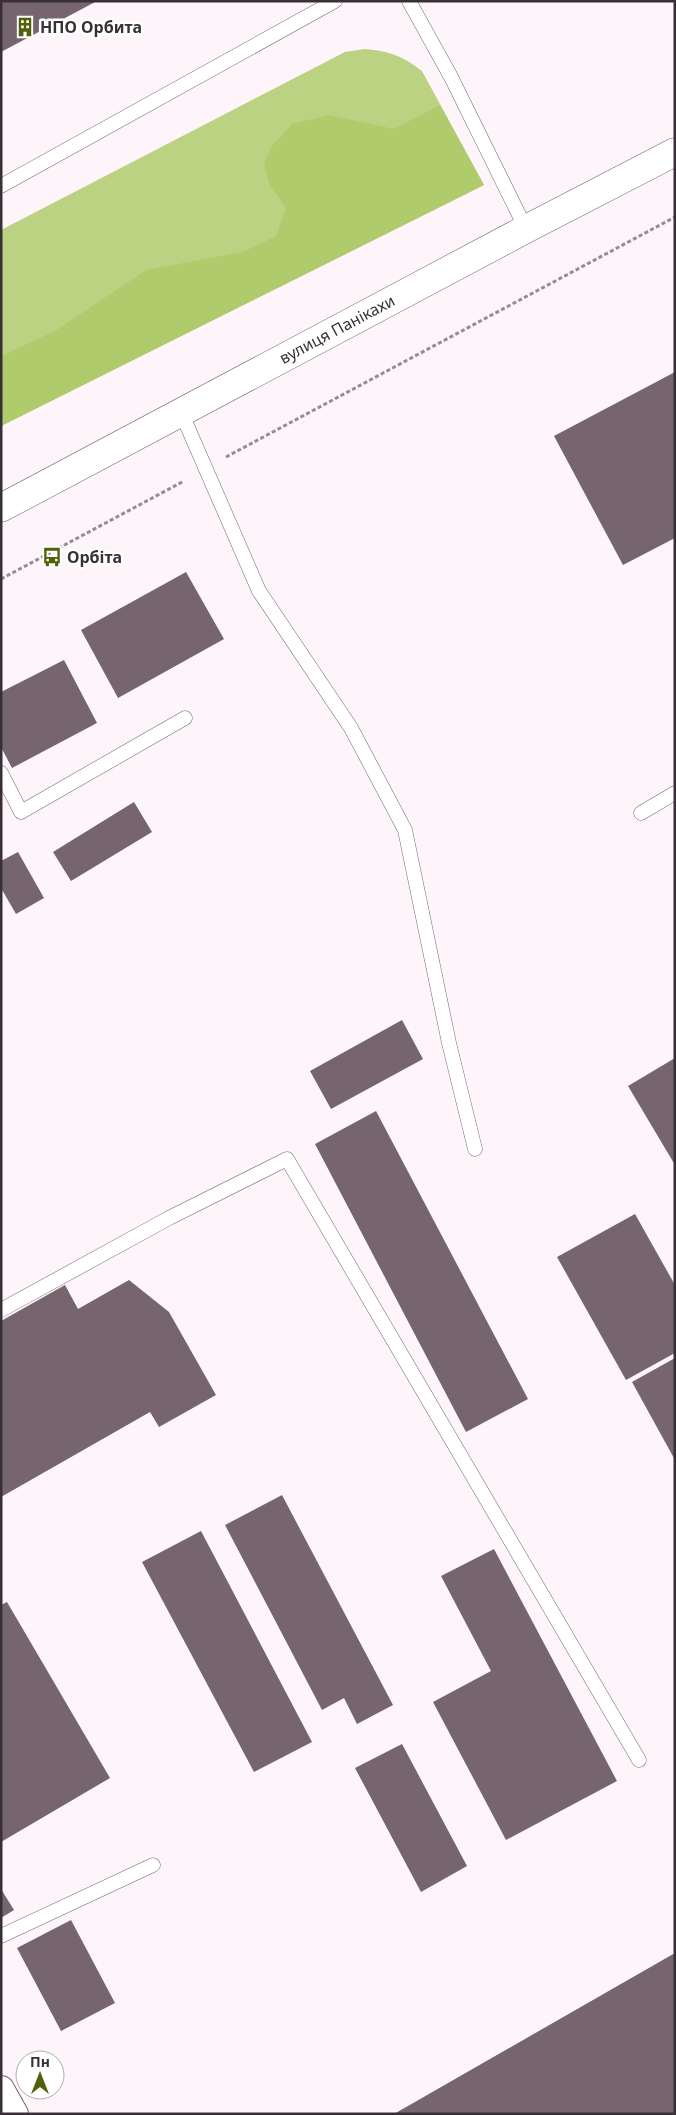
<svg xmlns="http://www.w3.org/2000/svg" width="676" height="2115" viewBox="0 0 676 2115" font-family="'Noto Sans',sans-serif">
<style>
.green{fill:#bad281}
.forest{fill:#b0cb6c}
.building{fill:#76656f}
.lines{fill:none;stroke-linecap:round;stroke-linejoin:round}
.lane-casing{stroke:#77656f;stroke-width:15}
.street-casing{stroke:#77656f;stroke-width:28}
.secondary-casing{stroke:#77656f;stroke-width:29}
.path{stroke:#948d91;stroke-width:3;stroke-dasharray:4 2.5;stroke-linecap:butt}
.lane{stroke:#fff;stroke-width:14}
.street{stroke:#fff;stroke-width:26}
.secondary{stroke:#fff;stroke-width:28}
.labels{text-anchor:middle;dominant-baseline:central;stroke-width:5;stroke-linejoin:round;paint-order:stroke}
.poi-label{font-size:16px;font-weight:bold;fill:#373034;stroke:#fff;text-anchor:start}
.street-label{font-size:16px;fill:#373034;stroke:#fff}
</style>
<rect width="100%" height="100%" fill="#fdf5f9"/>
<path class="green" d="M365,49c25,2 37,7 57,22l62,114 -483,241v-196l344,-178z"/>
<path class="forest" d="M440,105l44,80 -483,241v-70l54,-25 91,-61 97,-18 33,-16 10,-28 -17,-25 -5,-20 8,-17 20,-22 37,-9 65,14z"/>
<path class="building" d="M1,1h96l-96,51z
M675,372v166l-52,27 -69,-129z
M186,572l38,67 -106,59 -37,-68z
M64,660l33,63 -85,45 -11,-21v-55z
M134,802l18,30 -81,49 -18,-29z
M18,852l26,46 -28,16 -15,-26v-27z
M402,1020l21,39 -92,50 -21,-38z
M675,1058v107l-47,-79z
M376,1111l152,288 -62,33 -151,-288z
M635,1214l40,71v68l-49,27 -69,-123z
M129,1280l40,32 47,83 -57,32 -9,-15 -149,85v-176l64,-36 13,24z
M675,1358v102l-43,-78z
M282,1495l111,210 -36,19 -13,-26 -22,12 -97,-185z
M201,1531l111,211 -58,30 -112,-210z
M494,1549l123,232 -111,59 -73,-138 58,-31 -50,-95z
M7,1602l103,176 -109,64v-237z
M402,1744l65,122 -46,26 -66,-124z
M1,1889l13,21 -13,8z
M71,1920l44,83 -54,28 -44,-83z
M675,1953v161h-281z"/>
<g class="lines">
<defs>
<path id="lane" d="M409,1l42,76 75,152
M1,186l334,-185
M181,412l78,179 92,137 54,102 44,213 26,106
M1,773l20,39 164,-94
M641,813l34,-20
M1,1310l168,-92 118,-59 352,601
M1,1936l152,-71"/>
<path id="street" d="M1,2089l14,25"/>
<path id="secondary" d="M1,508l525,-279 149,-77"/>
</defs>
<use href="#lane" class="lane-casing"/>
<use href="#street" class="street-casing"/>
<use href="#secondary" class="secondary-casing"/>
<path class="path" d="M226,457l449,-240
M1,579l183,-98"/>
<use href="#lane" class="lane"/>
<use href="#street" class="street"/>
<use href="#secondary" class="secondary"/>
</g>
<defs>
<symbol id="building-bare" viewBox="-9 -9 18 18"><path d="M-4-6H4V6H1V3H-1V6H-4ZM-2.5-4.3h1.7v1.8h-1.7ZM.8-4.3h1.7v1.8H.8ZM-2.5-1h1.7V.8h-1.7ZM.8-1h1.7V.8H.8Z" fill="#4f6109" stroke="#fff" stroke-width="2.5" paint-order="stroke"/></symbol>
<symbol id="bus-bare" viewBox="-9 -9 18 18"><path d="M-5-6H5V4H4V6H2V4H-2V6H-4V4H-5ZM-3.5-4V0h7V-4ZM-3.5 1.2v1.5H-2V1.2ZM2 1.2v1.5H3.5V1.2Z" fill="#4f6109" stroke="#fff" stroke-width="2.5" paint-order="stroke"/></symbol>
</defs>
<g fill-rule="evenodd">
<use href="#building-bare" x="11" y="13" width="28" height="28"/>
<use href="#bus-bare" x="38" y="543" width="28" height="28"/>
</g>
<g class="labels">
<g class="poi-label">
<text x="40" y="27">НПО Орбита</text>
<text x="67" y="557">Орбіта</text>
</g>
<g class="street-label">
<text transform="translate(337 329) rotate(-28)">вулиця Панікахи</text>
</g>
</g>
<rect width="676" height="2115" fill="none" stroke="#373034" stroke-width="5"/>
<g transform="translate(40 2075)"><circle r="24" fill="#ffffff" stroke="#afacae"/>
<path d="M0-4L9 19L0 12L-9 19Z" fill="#4f6109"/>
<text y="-8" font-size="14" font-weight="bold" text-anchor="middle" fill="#373034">Пн</text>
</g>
</svg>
